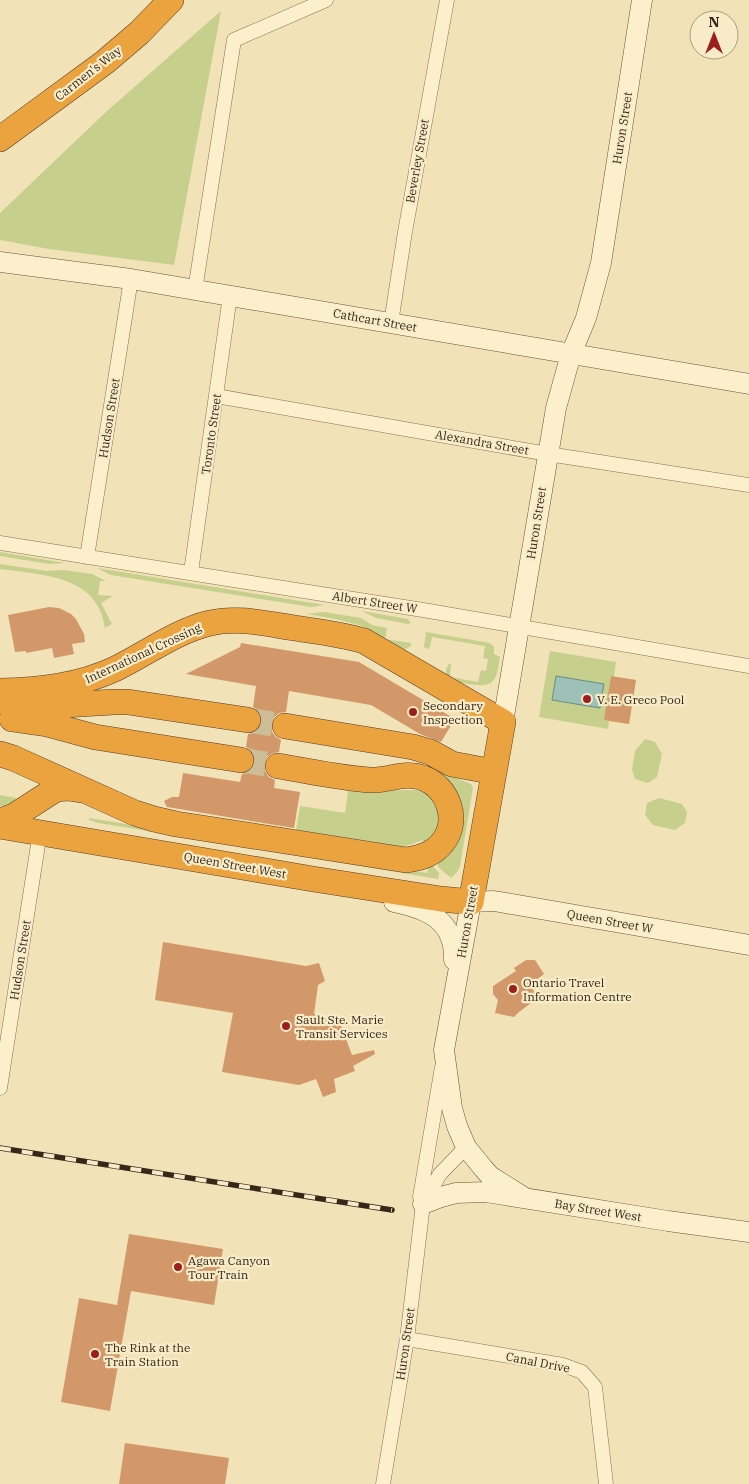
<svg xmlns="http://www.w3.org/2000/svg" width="749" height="1484" viewBox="0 0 749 1484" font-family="'IBM Plex Serif',serif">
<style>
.green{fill:#c6d08c}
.water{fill:#9ec1b7;stroke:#658e85}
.building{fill:#d3986a}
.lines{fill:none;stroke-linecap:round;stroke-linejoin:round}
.highway-tunnel{stroke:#ccbd98;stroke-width:25;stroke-dasharray:25 12;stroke-linecap:butt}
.street-casing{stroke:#897052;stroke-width:15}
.secondary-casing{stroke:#6a5136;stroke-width:21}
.highway-casing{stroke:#553e28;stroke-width:26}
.street{stroke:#fcefcc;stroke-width:14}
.secondary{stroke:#fcefcc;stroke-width:20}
.highway{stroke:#eba33f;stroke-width:25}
.rail-casing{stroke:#362819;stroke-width:5.5}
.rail{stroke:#f8ecc8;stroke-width:4;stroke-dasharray:11;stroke-linecap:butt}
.poi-dot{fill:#9d1f1d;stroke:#f8ecc8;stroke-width:2}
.labels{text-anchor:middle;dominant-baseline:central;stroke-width:4.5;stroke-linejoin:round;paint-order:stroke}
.street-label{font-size:12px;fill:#362819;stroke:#f8ecc8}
.poi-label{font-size:12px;fill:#362819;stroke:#f8ecc8;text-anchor:start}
</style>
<rect width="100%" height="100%" fill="#f1e2b8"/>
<path class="green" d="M221,11l-47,254 -125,-16 -49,-9v-27l107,-102z
M0,552l65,11 -16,1 -49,-8z
M0,564l47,7 17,-1 28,4 14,7h-6l-2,14 15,1 -12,7 11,21 -7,4c-7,-53 -63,-53 -105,-59z
M97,568l228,37 -14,2 -200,-32z
M362,611l46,8 3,4 -3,1 -32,-6z
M323,612l38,6 11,7 15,3 -2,11 26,4v3l-7,4 -42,-24 -22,-6 -33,-6z
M426,632l64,11 4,4v7l6,3c-4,25 -5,31 -32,27 -10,-2 -14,-2 -22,-9v-6l3,-5h2l-1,13 28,5 3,-12 5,1 2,-12 -5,-1 2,-12 -53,-9 -2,10 -2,2 -4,-2z
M550,651l66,11 -2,15 22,3 -7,44 -20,-3 -1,8 -69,-12z
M645,739l10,3 7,12 -5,23 -9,6 -13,-4 -3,-9 3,-19z
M430,764l15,9 26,11 2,4 -13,78 -2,5 -7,7 -13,-11 -1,-7 13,-10 -21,-78z
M414,790c17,3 18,9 26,24l-4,19 -11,10 -2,-3 -17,6 -12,1 -19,-5 -79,-12 4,-24 45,7 3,-22z
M0,795l16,3 -3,10 -13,-2z
M659,798l23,6 5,8 -2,11 -10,7 -22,-5 -8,-10 2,-12z
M89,818l111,18 -1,3 -101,-16 -9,-3z
M203,837l224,36 2,-8 4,1 6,7 -1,6 -235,-39z"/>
<path class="water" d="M556,676l48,8 -4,24 -48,-8z"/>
<path class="building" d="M49,607l10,1 12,6 5,5 8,15 1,8 -13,2 2,10 -20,4 -2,-10 -26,5v-2l-11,1 -7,-37z
M241,643l118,19 96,57 -14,23 -21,-8 -49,-29 -82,-14 -3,21 -7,1 -5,4 -3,7 1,8 4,5 5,3 -2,12 -6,1 -6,4 -3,7 1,7 4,6 6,3 -1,8 26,4 -6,36 -127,-21 -3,-6 8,-4h7l4,-24 57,9 2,-8 5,-1 5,-4 3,-6v-8l-5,-6 -4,-2 2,-13 6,-1 5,-4 3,-7 -1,-8 -4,-5 -4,-2 3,-21 -70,-12 54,-27z
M611,676l25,4 -7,44 -25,-4z
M163,942l143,24 13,-3 6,18 -7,4 -4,29 18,4 5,-3 15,40 22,-5 1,4 -22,12 2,5 -21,8 2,13 -13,5 -7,-18 -17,6 -77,-13 11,-59 -78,-13z
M526,960h9l9,14 -9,7 1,3 -4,2 2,6 -3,11 -12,9 -5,5 -19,-4 3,-13 -5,-6v-8l23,-15 -2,-3z
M129,1234l94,15 -9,56 -83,-14 -21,120 -49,-9 18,-104 38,7z
M125,1443l104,15 -4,26h-106z"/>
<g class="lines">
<path class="highway-tunnel" d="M248,720l37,6
M241,760l37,6"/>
<defs>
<path id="street" d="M195,290l39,-250 92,-40
M391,323l14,-91 42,-232
M216,396l332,58 201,31
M0,543l423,67 326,56
M87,557l44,-278
M191,572l39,-276
M0,1088l40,-256
M423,1203l-3,-6 22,-130
M407,1339l156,26 19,7 13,15 11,97
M383,1484l24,-145 16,-135 17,-30 26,-27"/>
<path id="secondary" d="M0,262l131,17 618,105
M503,722l53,-314 15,-54 15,-36 15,-55 41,-263
M394,902c34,7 61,18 60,58
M525,1198l-35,-22 -7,-8 -17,-21 -9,-21 -5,-18 -8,-58 27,-148 23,-1 255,44
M423,1204l18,-7 15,-4 30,-1 182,29 81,11"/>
<path id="highway" d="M0,139l105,-77 34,-29 32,-33
M0,691c40,-1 78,-5 115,-22 31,-15 61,-38 95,-46 30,-7 61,2 91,6 21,3 43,6 63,12l139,81 -32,180 -30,-3 -128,-20 -313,-53
M10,706h36l68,-4h14l120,18
M12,719l35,5 48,13 146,23
M285,726l128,21 17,5 22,12 42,8
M0,754l13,4 122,55 19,6 22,5 230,36c15,-2 28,-6 37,-18 17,-22 5,-55 -20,-64 -18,-7 -35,3 -53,2 -31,-2 -61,-9 -92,-14
M0,821l14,-5 42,-27 12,-1 13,2"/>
</defs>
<use href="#street" class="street-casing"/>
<use href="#secondary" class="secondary-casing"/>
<use href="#highway" class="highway-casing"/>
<use href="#street" class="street"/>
<use href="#secondary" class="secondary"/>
<use href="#highway" class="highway"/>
<defs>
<path id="rail" d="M0,1148l392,62"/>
</defs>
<use href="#rail" class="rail-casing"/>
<use href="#rail" class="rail"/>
</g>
<g class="poi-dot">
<circle cx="587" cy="699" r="5"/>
<circle cx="413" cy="712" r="5"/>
<circle cx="513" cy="989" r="5"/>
<circle cx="286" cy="1026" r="5"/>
<circle cx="178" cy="1267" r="5"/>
<circle cx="95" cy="1354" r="5"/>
</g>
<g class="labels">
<g class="street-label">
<text transform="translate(88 73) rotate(-38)">Carmen's Way</text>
<text transform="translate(622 128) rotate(-81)">Huron Street</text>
<text transform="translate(417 161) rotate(-80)">Beverley Street</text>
<text transform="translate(375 320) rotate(10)">Cathcart Street</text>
<text transform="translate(109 418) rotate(-81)">Hudson Street</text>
<text transform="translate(211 434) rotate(-82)">Toronto Street</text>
<text transform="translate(482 442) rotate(10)">Alexandra Street</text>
<text transform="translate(536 523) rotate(-81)">Huron Street</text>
<text transform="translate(375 602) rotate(9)">Albert Street W</text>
<text transform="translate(143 653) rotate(-25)">International Crossing</text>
<text transform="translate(235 865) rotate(10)">Queen Street West</text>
<text transform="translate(610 921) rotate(10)">Queen Street W</text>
<text transform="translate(467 922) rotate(-80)">Huron Street</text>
<text transform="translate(20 960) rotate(-81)">Hudson Street</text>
<text transform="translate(598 1210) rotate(9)">Bay Street West</text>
<text transform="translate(405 1344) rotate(-82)">Huron Street</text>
<text transform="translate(538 1362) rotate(11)">Canal Drive</text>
</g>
<g class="poi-label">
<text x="597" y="699">V. E. Greco Pool</text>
<text x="423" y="705">Secondary<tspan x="423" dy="14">Inspection</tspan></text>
<text x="523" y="982">Ontario Travel<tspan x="523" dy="14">Information Centre</tspan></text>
<text x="296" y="1019">Sault Ste. Marie<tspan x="296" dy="14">Transit Services</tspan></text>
<text x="188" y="1260">Agawa Canyon<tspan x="188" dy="14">Tour Train</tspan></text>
<text x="105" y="1347">The Rink at the<tspan x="105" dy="14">Train Station</tspan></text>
</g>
</g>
<g transform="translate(714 35)"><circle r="24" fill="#f8ecc8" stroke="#aa9e82"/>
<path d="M0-4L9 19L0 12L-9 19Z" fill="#9d1f1d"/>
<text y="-8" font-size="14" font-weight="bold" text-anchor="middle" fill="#362819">N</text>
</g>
</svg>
